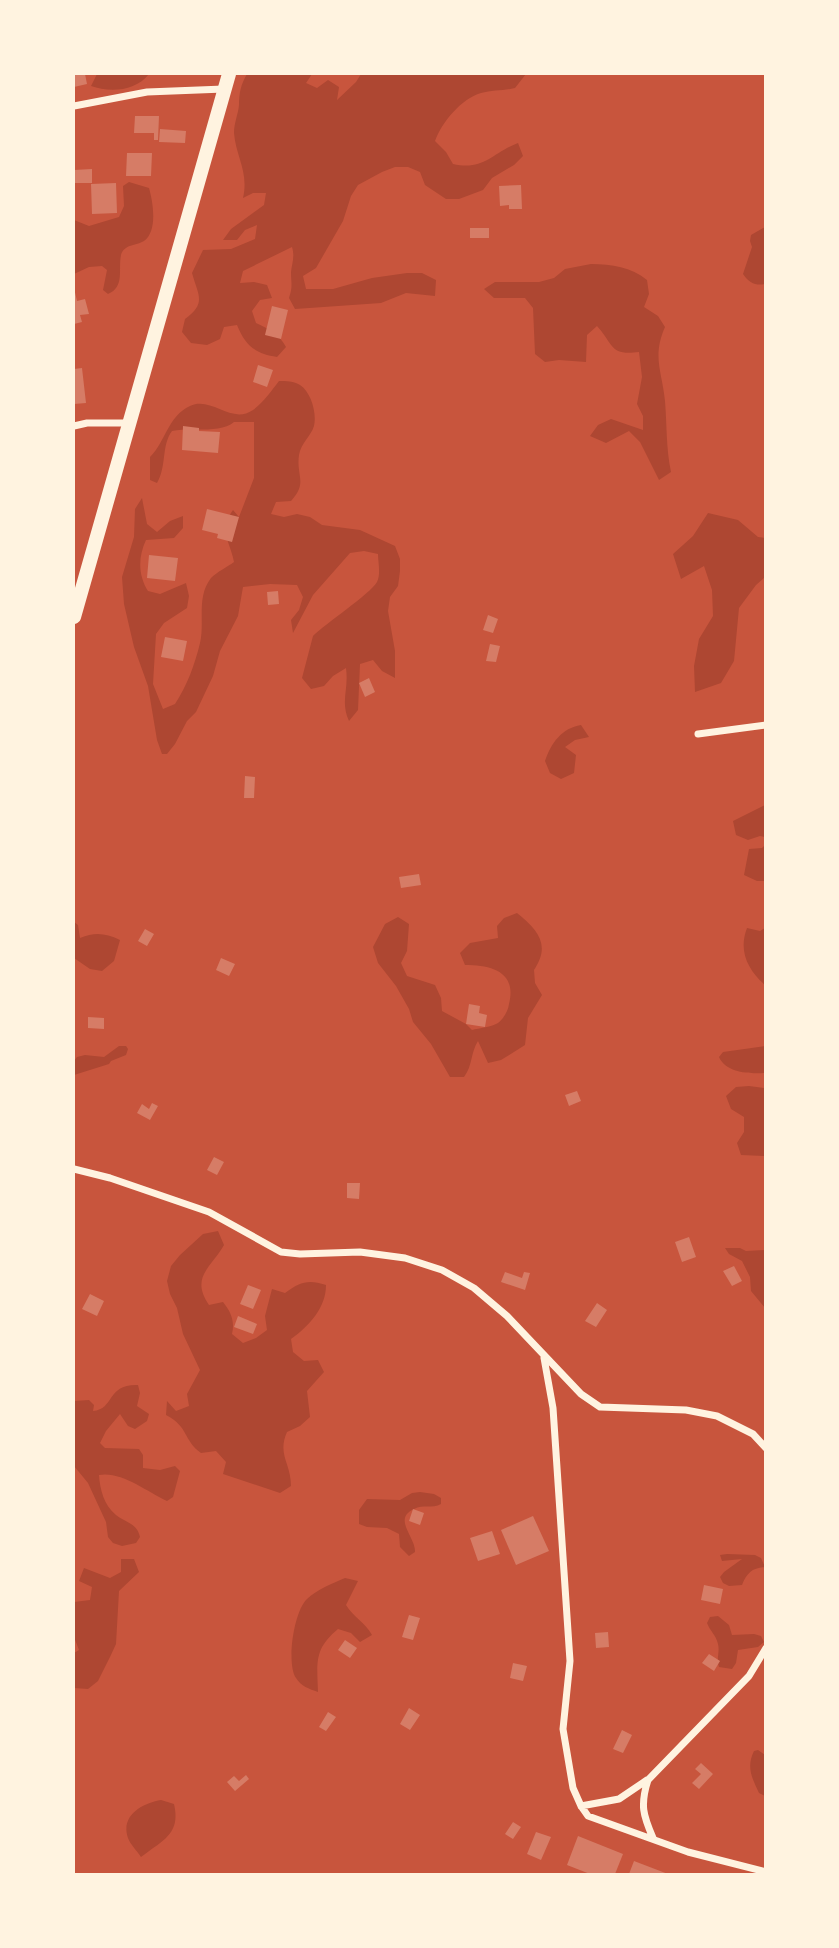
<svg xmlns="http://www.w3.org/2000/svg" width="839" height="1948" viewBox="0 0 839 1948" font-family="Karla,sans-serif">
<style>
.green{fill:#ae4732}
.building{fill:#d67c66}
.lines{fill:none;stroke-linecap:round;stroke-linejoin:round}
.minor{stroke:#fff3e0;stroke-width:7}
.secondary{stroke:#fff3e0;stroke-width:14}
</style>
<rect width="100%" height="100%" fill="#c8553d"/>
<path class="green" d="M97,74h52c-13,17 -39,19 -58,12z
M247,74h65l-6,9 11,5 11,-8 11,7 -2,13 19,-18 5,-8h165l-11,14c-11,3 -23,2 -34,5 -20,6 -39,29 -46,48l11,11 7,12c31,7 39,-11 65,-21l5,13 -9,9 -22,13 -9,12 -24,9h-13l-21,-14 -5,-13 -12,-5h-13l-13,5 -24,13 -7,11 -8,25 -27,47 -13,8 3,13h27l39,-11 35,-5h15l14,7 -1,16 -29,-3 -25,10 -86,6 -6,-11c4,-12 2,-14 2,-26 1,-9 4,-15 1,-25l-49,24 -3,12 14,-1 13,3 5,13 -12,2 -8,11 4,12c13,6 23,11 30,24l-9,10c-22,-3 -32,-12 -40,-32l-13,2 -4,12 -13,6 -16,-2 -9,-11 3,-13c22,-16 13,-24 7,-46l11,-23 28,-1 24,-10 2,-14 -12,5 -8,10h-14l8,-11 33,-24 2,-12h-13l-10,5c6,-26 -7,-41 -9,-65 0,-10 4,-18 5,-28 0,-12 2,-21 8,-31z
M129,182l20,6c4,14 9,43 -5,53 -8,5 -20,3 -23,14 -3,15 4,32 -13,39l-5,-4 4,-20 -5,-4 -13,1 -15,7v-54l15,6 30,-9 5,-11 -1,-20z
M765,227v57c-9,2 -16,-1 -22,-10l9,-27 -2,-6 1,-6z
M591,264c21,0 40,3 56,16l2,14 -5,13 14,9 7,11c-13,30 -3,44 0,74 2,25 1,47 6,71l-12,8 -19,-38 -11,-11 -23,12 -16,-7 8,-11 13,-6 32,11v-14l-6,-12 5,-27 -3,-25c-29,4 -25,-7 -42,-26l-10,9 -1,27 -27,-2 -14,2 -10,-8 -2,-46 -8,-10h-31l-10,-9 11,-7h44l15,-4 11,-9z
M279,381c7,0 15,0 21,4 11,7 17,28 14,41 -3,10 -13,17 -15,29 -3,22 9,27 -8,46l-15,1 -5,12 13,3 13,-3 13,3 12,8 38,5 35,16 5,13v12l-2,15 -8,11 -2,14 7,40v27l-13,-7 -9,-11 -13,4 -2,46 -9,11c-9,-20 0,-31 -3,-53l-13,8 -9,10 -13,3 -9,-11 11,-42c12,-12 57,-42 64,-54 4,-8 1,-20 1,-28l-14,-3 -14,2 -37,42 -20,38 -2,-13 8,-10 4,-13 -6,-12 -27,-1 -27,3 -5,29 -18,35 -7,25 -17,36 -9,9 -12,23 -8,10h-5l-5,-14 -9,-54 -14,-39 -10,-43 -2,-27 12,-40 1,-28 7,-11 5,26 10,8 13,-11 13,-5v12l-9,10 -28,2c-8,17 -8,35 2,51l12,3 26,-11 3,13 -2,12 -23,15 -8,11 -3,50 10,25 12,-5c12,-18 20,-40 25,-61 5,-21 -4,-46 11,-65 6,-6 16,-11 23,-16 -4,-21 -16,-31 -1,-52l6,7 15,-39v-56h-20c-14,12 -44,5 -62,9 -11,15 -5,35 -15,52l-7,-3v-23c16,-16 18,-41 40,-51 22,-10 41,19 63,4 10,-7 19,-20 26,-29z
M708,513l30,7 20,17 7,1v39l-9,8 -17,23 -5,53 -13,22 -26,9 -1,-26 5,-27 14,-23 -1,-26 -8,-24 -23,13 -8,-25 20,-18z
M581,725l8,12 -14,3 -10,7 11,8 -2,18 -13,6 -11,-6 -5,-12c6,-18 17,-33 36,-36z
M765,805v32l-5,-1 -12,4 -12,-5 -3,-14z
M765,845v36h-8l-13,-6 5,-26 13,-1z
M517,913c21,17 34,32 17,57l1,13 7,12 -14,23 -3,27 -24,15 -13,3 -10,-22c-8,13 -5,24 -14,36h-14l-19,-33 -18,-22 -4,-13 -13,-23 -18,-23 -5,-16 12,-23 13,-7 11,7 -2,27 -6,12 6,13 28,9 6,13 1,13 24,13 6,6c7,-2 20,-3 26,-7 6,-5 10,-12 11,-19 8,-32 -17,-39 -44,-39l-5,-12 10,-10 28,-5 -1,-12 7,-8z
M74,922l4,3 2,13c15,-6 25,-5 40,2l-6,21 -12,10 -12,-2 -16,-11z
M747,928l13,3 5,-3v57c-17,-15 -27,-34 -18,-57z
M119,1046h7l2,3 -2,6 -15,6 -2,3 -35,11v-14l3,-4 8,-2 19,2z
M765,1046v27c-15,1 -39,0 -46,-16l4,-5z
M749,1086l16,2v68l-24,-1 -4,-12 7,-11v-15l-13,-8 -5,-13 10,-9z
M218,1231l6,14c-13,23 -34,32 -15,60l14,-3c8,10 12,19 9,32l11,9 13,-5 11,-8 -2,-14 7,-27 13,4c15,-11 23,-14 41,-8 0,23 -17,41 -35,54l2,13 11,9 14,-1 6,12 -17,19 3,26 -10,9 -13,6c-10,23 4,31 4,54l-11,7 -57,-19 3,-12 -10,-11 -15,2c-18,-13 -12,-26 -35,-38l1,-14 9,10 13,-5 -2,-12 13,-24 -17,-36 -6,-26 -7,-14 -3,-13 4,-15 9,-11 23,-21z
M725,1248h15l6,3 19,-1v58l-14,-17 -1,-14 -8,-16 -13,-7z
M138,1385l2,8 -3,13 12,8 -2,7 -12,8 -7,-3 -8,-12 -14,17 -6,12 5,5 34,1 4,6v13l17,2 15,-4 5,5 -7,26 -6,4c-21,-10 -46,-30 -68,-26 1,15 5,30 17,40 10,8 21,8 24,22l-4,6 -14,3 -9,-3 -5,-6 -2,-15 -18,-39 -14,-17v-65l15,-1 5,5 -1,6c22,-2 13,-27 45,-26z
M420,1492l14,2 7,4v6c-9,5 -18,0 -27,5 -22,10 2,28 1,43l-6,4 -9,-9 -1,-13 -12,-6 -20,-1 -8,-3v-14l8,-11 33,1 12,-7z
M727,1554l28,1 6,3 4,9c-13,1 -18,6 -23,18l-13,1 -6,-3 -3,-6 4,-5 18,-13 -20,2 -2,-6z
M121,1559h13l5,13 -20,19 -3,53 -6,13 -12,24 -10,8 -14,-1v-35l5,-3 -5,-13v-35l16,-2 2,-13 -13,-6 5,-13 26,10 11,-6z
M345,1578l13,3 -12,24c8,13 19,17 26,30l-12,7 -9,-9 -13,-4c-24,20 -21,33 -20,63 -9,-3 -17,-6 -22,-14 -10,-15 -2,-67 11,-79 9,-9 26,-16 38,-21z
M718,1616l11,9 3,10 22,-1 7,2 3,6 -6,5 -20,3 -2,13 -4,6 -13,-2c-3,-8 1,-15 -1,-23 -2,-9 -8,-13 -11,-21l3,-6z
M758,1750l7,5v41l-6,-3c-7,-15 -13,-26 -5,-42z
M161,1800l13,4c7,30 -11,36 -33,53 -4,-6 -11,-13 -13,-19 -8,-23 15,-35 33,-38z"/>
<path class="building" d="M74,74h11l2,10 -13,3z
M135,116h24l-1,24h-4v-7h-20z
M160,129l26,2 -1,12 -26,-1z
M127,153h25l-1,23h-25z
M92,169v14h-17l-1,-13z
M116,183l1,30 -25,1 -1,-30z
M521,185l1,24h-13v-4l-9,1 -1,-20z
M470,228h19v10h-19z
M74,288l3,13 8,-2 4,15 -9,1 2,7 -8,2z
M272,306l16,4 -7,29 -16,-4z
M258,365l15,5 -6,17 -14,-5z
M82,368l4,35 -12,1v-35z
M183,426l16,2v3l21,1 -2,21 -36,-3z
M207,509l32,8 -7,25 -15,-4 1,-4 -16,-4z
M149,555l29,3 -3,23 -28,-3z
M278,591l1,13 -11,1 -1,-13z
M488,615l10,4 -5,14 -10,-3z
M165,637l22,4 -4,20 -22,-4z
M490,644l10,2 -4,16 -10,-1z
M369,678l6,14 -10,5 -6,-14z
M245,776l10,1 -1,21h-10z
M419,874l2,11 -20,3 -2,-11z
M145,929l9,5 -7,12 -9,-5z
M221,958l14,6 -6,12 -13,-6z
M469,1004l11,2 -1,7 8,2 -2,12 -19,-3z
M88,1017l16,1v11l-16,-1z
M577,1091l4,10 -12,5 -4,-11z
M152,1103l6,3 -8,14 -13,-7 5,-9 7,5z
M214,1157l10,5 -7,13 -10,-5z
M347,1183h13l-1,16 -12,-1z
M689,1237l7,20 -14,5 -7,-20z
M734,1266l8,15 -10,5 -9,-15z
M505,1272l17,6 2,-6 6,1 -5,17 -24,-8z
M248,1285l13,5 -8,19 -13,-5z
M90,1294l14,7 -7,15 -15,-7z
M597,1303l10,7 -11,17 -11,-6z
M238,1316l19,8 -4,10 -19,-7z
M413,1509l11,4 -4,12 -11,-4z
M533,1516l16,35 -33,14 -15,-35z
M492,1531l8,23 -22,7 -8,-23z
M704,1585l19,4 -3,15 -19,-4z
M409,1615l11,3 -7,22 -11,-3z
M608,1632l1,15 -13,1 -1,-15z
M345,1640l12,8 -7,10 -12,-8z
M709,1654l11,7 -6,10 -12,-8z
M513,1663l14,3 -4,15 -13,-3z
M409,1708l11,7 -10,15 -10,-6z
M328,1712l8,5 -10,14 -7,-4z
M622,1730l10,5 -9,18 -10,-4z
M701,1763l12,11 -14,15 -7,-6 9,-9 -6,-5z
M246,1775l3,4 -14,12 -8,-9 7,-6 5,5z
M513,1822l8,5 -8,12 -8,-5z
M536,1832l15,5 -10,23 -14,-6z
M578,1836l45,18 -8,20h-25l-23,-9z
M634,1861l34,13h-39z"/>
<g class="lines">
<path class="minor" d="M74,106l73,-14 77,-3
M74,426l13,-3h40
M698,734l68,-9
M74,1169l36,9 99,34 72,40 19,2 60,-2 45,6 37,12 32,18 33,28 74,78 19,13 86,3 31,6 36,18 13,14
M544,1358l9,50 17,253 -7,68 10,59 8,18 7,10 100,36 78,20
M581,1806l38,-7 28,-19
M653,1838c-10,-23 -13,-33 -5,-58l101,-104 17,-28"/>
<path class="secondary" d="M74,617l155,-543"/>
</g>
<rect width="839" height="1948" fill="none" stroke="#fff3e0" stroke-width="150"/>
</svg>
